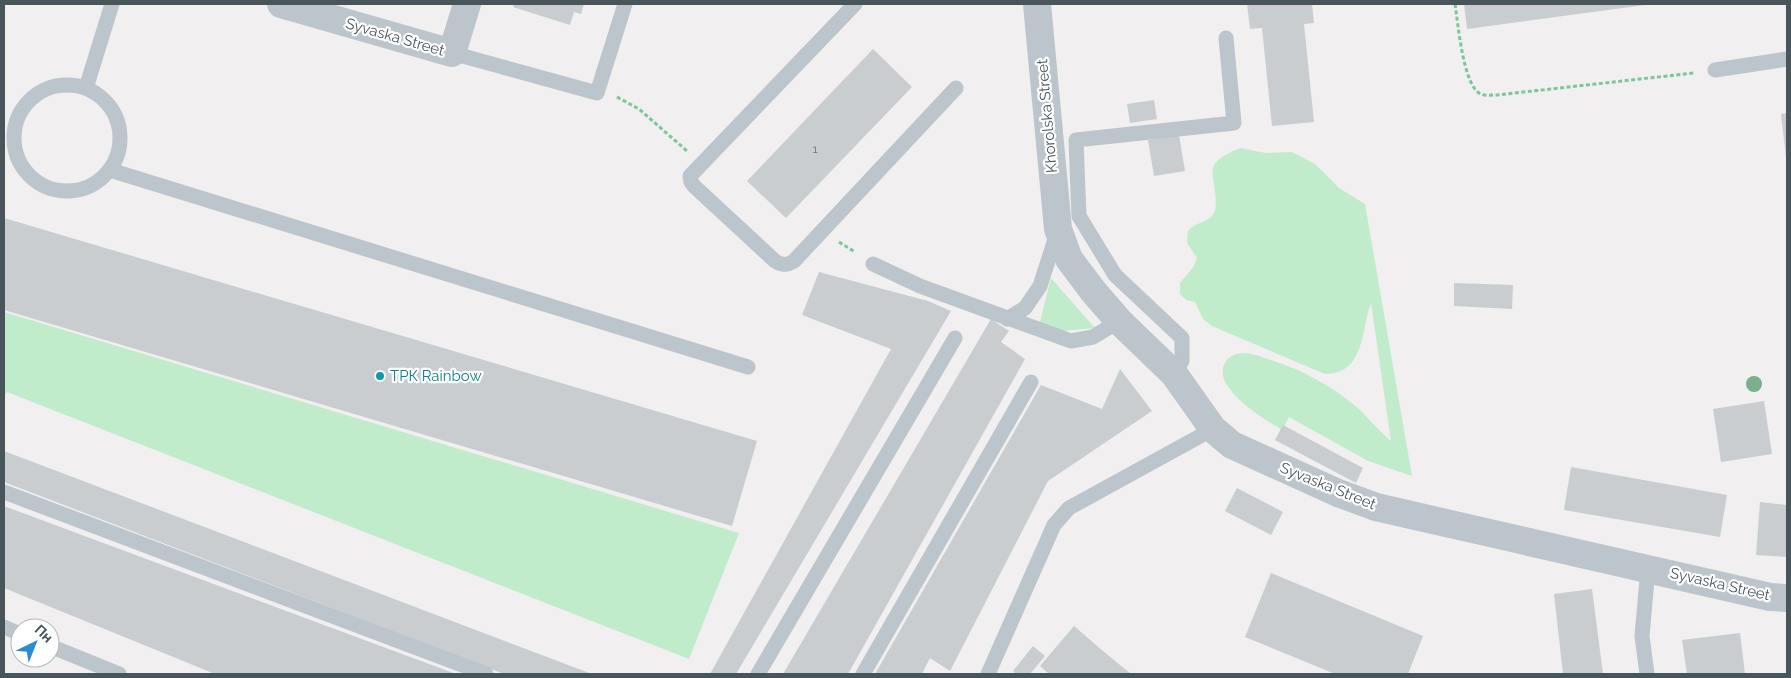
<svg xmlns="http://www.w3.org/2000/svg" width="1791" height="678" viewBox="0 0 1791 678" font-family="Raleway,sans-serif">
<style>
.green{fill:#c1eccb}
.building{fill:#c9cdd0}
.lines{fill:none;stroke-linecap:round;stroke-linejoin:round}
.path{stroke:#7bc797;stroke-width:3;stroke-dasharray:4 2.5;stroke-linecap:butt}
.service{stroke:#bcc5cb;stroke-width:15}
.minor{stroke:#bcc5cb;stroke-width:28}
.tree{fill:#7dae8e}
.culture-dot{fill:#0f9aa8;stroke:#fff;stroke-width:2}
.labels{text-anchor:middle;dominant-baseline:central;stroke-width:4.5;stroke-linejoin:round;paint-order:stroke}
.number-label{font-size:12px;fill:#687378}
.street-label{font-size:15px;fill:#48555b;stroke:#fff}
.culture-label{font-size:15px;fill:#0d838f;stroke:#fff;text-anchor:start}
</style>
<rect width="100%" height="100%" fill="#f1efef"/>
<path class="green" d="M1240,148l26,5 26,-1 23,12 24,24 26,16 47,272 -44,-15 -79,-44 -7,13c-19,-12 -43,-26 -55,-45 -10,-15 -2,-32 17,-32 9,0 23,6 33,9 27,9 54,24 76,42 14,11 25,27 38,37l-20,-138c-10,27 -6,71 -46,71l-113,-48 -9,-7 -8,-17 -9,-2 -6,-6v-11l14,-17 3,-8 -10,-15 1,-12c8,-10 21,-7 27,-20 5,-35 -20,-45 25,-63z
M1051,278l44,50 -33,3 -22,-9z
M4,312l735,221 -50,126 -682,-267 -3,4z"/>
<path class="building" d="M514,4h70l-3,10 -7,-2 -4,13 -57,-18z
M1247,4h65l2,19 -10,1 10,98 -42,4 -10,-98 -12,1z
M1464,4h181v1l-178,24z
M873,49l39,38 -126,131 -39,-37z
M1154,100l3,19 -27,4 -3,-19z
M1787,113v45h-1l-5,-44z
M1179,135l6,36 -31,5 -6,-36z
M4,218l753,223 -25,85 -728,-216z
M819,272l109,29 23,10 -215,363h-26l181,-325 -89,-34z
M1454,283l59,2 -1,24 -58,-3z
M991,319l18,12 -8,11 24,17 -177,315h-65z
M1120,369l32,42 -104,70 -98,190 -20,-13 -8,16h-47l166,-289 61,24z
M1764,401l8,53 -51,8 -8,-53z
M1283,425l80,43 -7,15 -81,-43z
M4,451l588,223h-88l-500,-192z
M1571,467l156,28 -7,42 -156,-27z
M1237,488l46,24 -12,23 -46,-24z
M1760,502l27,3v52l-31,-2z
M4,506l452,168h-241l-211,-86z
M1271,573l152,63 -15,38h-73l-90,-37z
M1592,589l11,85h-40l-9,-80z
M1074,626l29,25 28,23h-82l-9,-8z
M1740,633l5,41h-58l-5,-34z
M1033,646l12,10 -15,18h-14l-3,-3z"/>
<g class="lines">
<path class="path" d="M1455,4c3,18 8,83 26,90 4,2 11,1 16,1l197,-22
M617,97l22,12 48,42
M839,242l16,10"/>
<path class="service" d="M855,4l-165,172 1,6 4,5 80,74c8,5 12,4 19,0l162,-173
M452,53l145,40 28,-89
M1715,70l72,-11
M14 138a53 53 0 1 1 106 0a53 53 0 1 1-106 0Z
M86,88l26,-84
M110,170l638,197
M873,264l47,22 151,55 22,-4 26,-16
M1007,319l18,-11 15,-22 17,-53
M1174,374l8,-13v-23l-67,-63 -36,-59 -3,-76 158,-17 -8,-85
M4,492l482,182
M4,627l16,7
M50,646l69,28
M758,674l197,-336
M863,674l168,-292
M988,674l66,-149 15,-17 144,-79
M1647,674l-5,-38 6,-68"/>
<path class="minor" d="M281,4l171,49 15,-49
M1037,4l21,225 11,30 24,32 26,30 55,53 39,55 19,16 106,48 38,14 394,90 17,1"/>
</g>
<circle class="tree" cx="1754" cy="384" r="8"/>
<circle class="culture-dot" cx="380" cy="376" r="5"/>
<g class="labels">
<g class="number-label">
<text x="815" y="149">1</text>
</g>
<g class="street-label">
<text transform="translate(395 37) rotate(16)">Syvaska Street</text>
<text transform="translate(1047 116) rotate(-95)">Khorolska Street</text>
<text transform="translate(1328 486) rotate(22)">Syvaska Street</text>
<text transform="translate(1720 584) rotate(13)">Syvaska Street</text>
</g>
<g class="culture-label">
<text x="390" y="376">ТРК Rainbow</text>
</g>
</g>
<rect width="1791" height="678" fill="none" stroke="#48555b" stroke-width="10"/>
<g transform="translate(35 643) rotate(43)"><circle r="24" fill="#ffffff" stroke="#b6bbbd"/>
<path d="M0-4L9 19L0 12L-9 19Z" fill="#278cd4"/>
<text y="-8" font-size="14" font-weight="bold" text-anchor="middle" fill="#48555b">Пн</text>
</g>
</svg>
